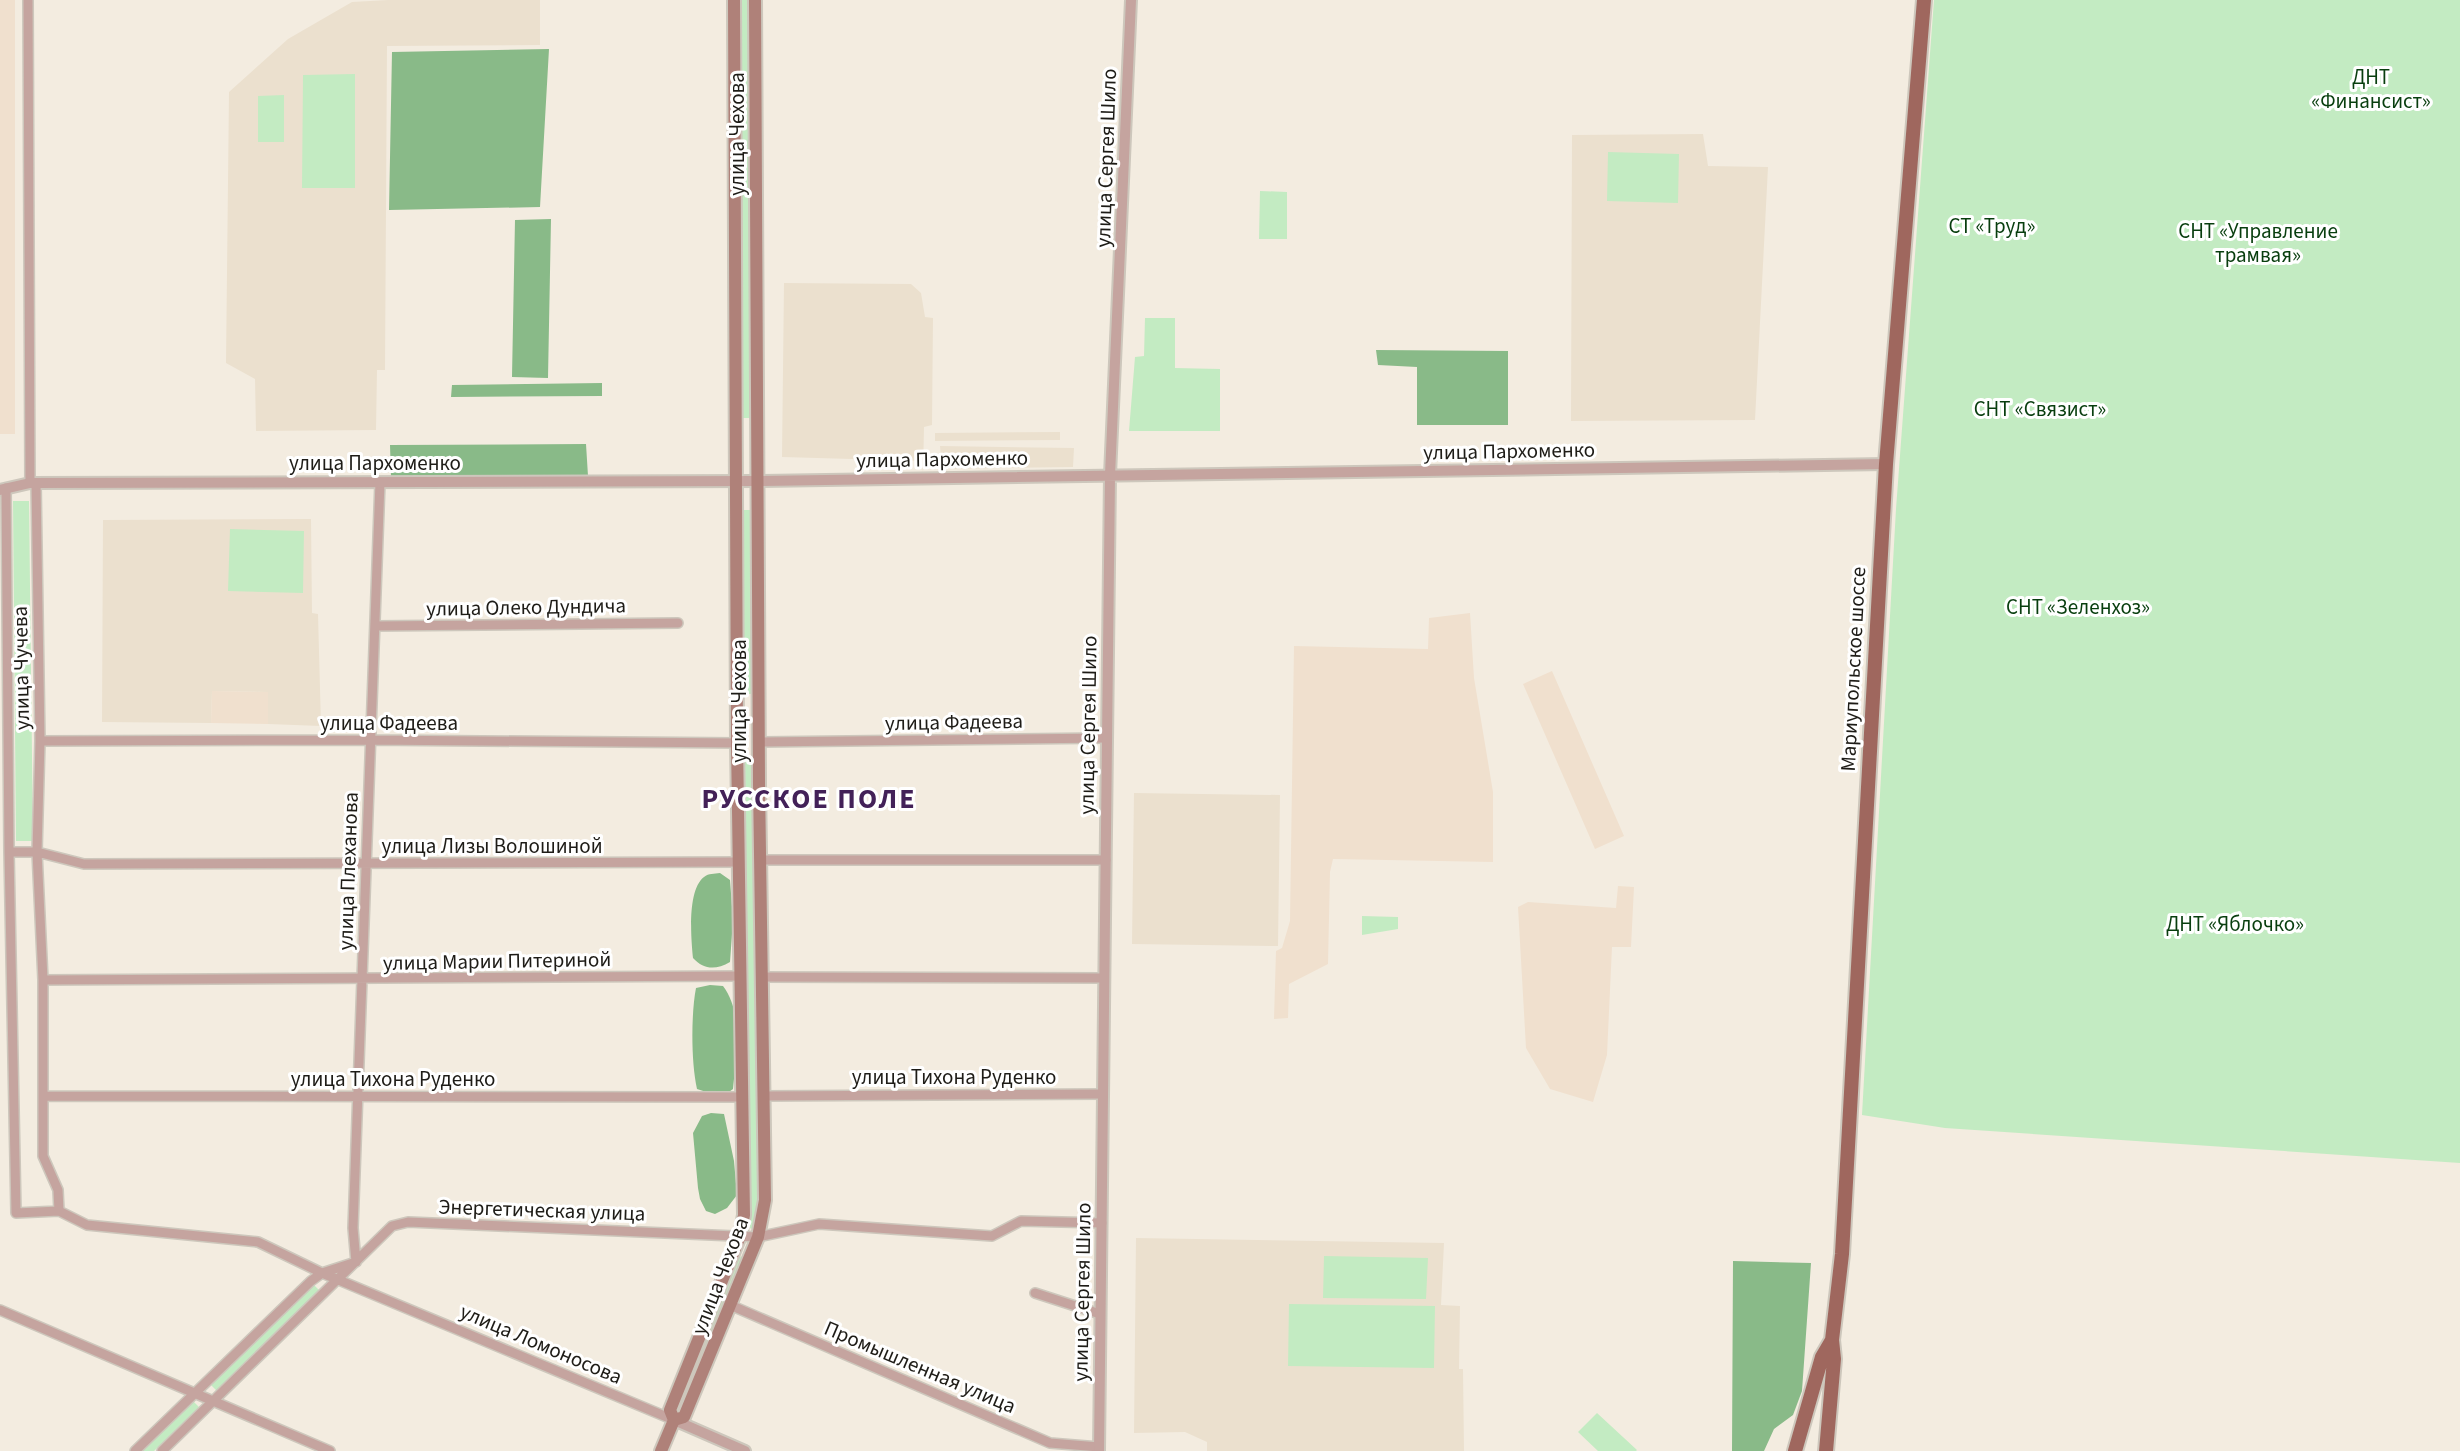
<svg xmlns="http://www.w3.org/2000/svg" width="2460" height="1451" viewBox="0 0 2460 1451" font-family="'Source Sans 3',sans-serif">
<style>
.built{fill:#ebe0ce}
.industrial{fill:#f0e0ce}
.green{fill:#c3ebc2}
.forest{fill:#89ba88}
.lines{fill:none;stroke-linecap:round;stroke-linejoin:round}
.minor-casing{stroke:#cdc7bc;stroke-width:12}
.tertiary-casing{stroke:#cdc7bc;stroke-width:14}
.secondary-casing{stroke:#cdc7bc;stroke-width:16}
.primary-casing{stroke:#cdc7bc;stroke-width:18}
.minor{stroke:#c5a49f;stroke-width:9}
.tertiary{stroke:#c5a49f;stroke-width:10}
.secondary{stroke:#af8179;stroke-width:12}
.primary{stroke:#9f675e;stroke-width:14}
.labels{text-anchor:middle;dominant-baseline:central;stroke-width:6;stroke-linejoin:round;paint-order:stroke}
.park-label{font-size:21px;fill:#083e0e;stroke:#fff}
.street-label{font-size:21px;fill:#1e1c17;stroke:#fff}
.district-label{font-size:28px;font-weight:bold;letter-spacing:2px;fill:#432158;stroke:#fff}
</style>
<rect width="100%" height="100%" fill="#f3ece0"/>
<path class="built" d="M388,0h152v45l-153,1 -2,324h-8l-1,60 -120,1 -1,-52 -29,-16 3,-271 59,-53 64,-37z
M1703,134l5,32 60,1 -13,253 -184,1 1,-286z
M784,283l127,1 10,9 4,24 8,1 -1,107 -8,2 -1,47 -1,-13 -140,-4z
M1060,432v8l-125,1v-8z
M940,446l134,2 -1,19 -131,2z
M311,519l1,94 6,1 3,112 -53,-2v-32l-56,-1 -1,32 -109,-1 1,-202z
M1134,793l146,2 -2,151 -146,-2z
M1136,1238l308,5 -3,62 19,1 -1,63h4l1,82h-257v-9l-22,-10 -51,1z"/>
<path class="industrial" d="M0,0h15v434h-15z
M1470,613l4,65 19,114v70l-160,-3 -3,13 -2,92 -39,20 -1,34 -14,1 2,-68 6,-3 8,-27 4,-275 134,3 1,-31z
M1552,671l72,165 -29,13 -72,-165z
M212,691l56,1v32l-57,-1z
M1618,886l16,1 -3,60h-19l-5,108 -14,47 -43,-13 -24,-41 -8,-141 10,-5 88,6z"/>
<path class="green" d="M738,0h12l3,418h-12z
M1934,0h526v1163l-515,-35 -83,-13 34,-606z
M355,74v114h-53l1,-113z
M284,95v47h-26v-46z
M1608,152l71,2 -1,49 -71,-2z
M1260,191l27,1v47h-28z
M1145,318h30v50l45,1v62h-91l6,-74 9,-1z
M13,501h16l4,340h-17z
M743,510h10v184h-10z
M230,529l74,2 -1,62 -75,-2z
M745,760h9l6,441 -2,16 -5,12 -4,-1z
M1362,916l36,1v12l-36,6z
M739,1256l6,2 -58,139 -6,-3z
M1324,1256l104,2 -2,41 -103,-1z
M314,1285l6,6 -103,100 -6,-6z
M1289,1304l146,2 -1,62 -146,-2z
M193,1401l6,6 -45,44h-12z
M1597,1413l40,37 -1,1h-38l-20,-19z"/>
<path class="forest" d="M549,49l-9,158 -151,3 3,-158z
M551,219l-3,159 -36,-1 3,-157z
M1376,350l132,1v74h-91v-58l-39,-2z
M602,383v13l-151,1 1,-12z
M586,444l2,32 -197,1 -1,-32z
M720,873l10,7 3,40 -3,42c-14,8 -26,8 -37,-4 -2,-20 -6,-68 11,-81 5,-4 10,-3 16,-4z
M710,985l13,1c21,28 13,70 10,103l-11,8 -25,-8c-6,-27 -6,-75 -1,-101z
M711,1113l13,1 10,47 3,34 -10,13 -12,6 -9,-3 -6,-12 -2,-11 -5,-55 9,-17z
M1733,1261l78,2 -9,128 -9,24 -19,14 -10,22h-32z"/>
<g class="lines">
<defs>
<path id="minor" d="M28,0l2,483
M36,483l4,258 -3,111 6,128v176l15,34 1,21
M6,488l3,364 7,361 43,-2 28,14 171,17 64,31 352,147
M375,626l303,-3
M40,741l331,-1 366,3
M759,742l348,-4
M9,852h28l47,12 655,-2
M760,860h346
M762,977l342,1
M43,980l698,-4
M43,1096l699,1
M764,1096l339,-2
M1035,1293l65,21
M730,1305l320,138 49,4
M0,1310l330,141
M135,1451l176,-170 11,-8 34,-11 -3,-34 27,-746
M162,1451l230,-225 16,-4 350,15 61,-13 173,12 29,-15 81,2"/>
<path id="tertiary" d="M0,490l30,-7 727,-2 1129,-17
M674,1420l71,31
M1099,1451l11,-976 21,-475"/>
<path id="secondary" d="M674,1420l10,-3 74,-180 7,-37 -6,-416 -4,-784
M661,1451l13,-31 -4,-10 70,-174 4,-21 -7,-472 -3,-743"/>
<path id="primary" d="M1795,1451l27,-94 10,-17
M1826,1451l8,-92 -2,-19 10,-86 44,-790 38,-464"/>
</defs>
<use href="#minor" class="minor-casing"/>
<use href="#tertiary" class="tertiary-casing"/>
<use href="#secondary" class="secondary-casing"/>
<use href="#primary" class="primary-casing"/>
<use href="#minor" class="minor"/>
<use href="#tertiary" class="tertiary"/>
<use href="#secondary" class="secondary"/>
<use href="#primary" class="primary"/>
</g>
<g class="labels">
<g class="park-label">
<text x="2371" y="77">ДНТ<tspan x="2371" dy="24">«Финансист»</tspan></text>
<text x="1992" y="226">СТ «Труд»</text>
<text x="2258" y="231">СНТ «Управление<tspan x="2258" dy="24">трамвая»</tspan></text>
<text x="2040" y="409">СНТ «Связист»</text>
<text x="2078" y="607">СНТ «Зеленхоз»</text>
<text x="2235" y="924">ДНТ «Яблочко»</text>
</g>
<g class="street-label">
<text transform="translate(737 134) rotate(-90)">улица Чехова</text>
<text transform="translate(1106 158) rotate(-88)">улица Сергея Шило</text>
<text transform="translate(1509 451) rotate(-1)">улица Пархоменко</text>
<text transform="translate(942 459) rotate(-1)">улица Пархоменко</text>
<text x="375" y="463">улица Пархоменко</text>
<text transform="translate(526 607) rotate(-1)">улица Олеко Дундича</text>
<text transform="translate(21 668) rotate(-91)">улица Чучева</text>
<text transform="translate(1853 669) rotate(-87)">Мариупольское шоссе</text>
<text transform="translate(739 701) rotate(-90)">улица Чехова</text>
<text transform="translate(954 722) rotate(-1)">улица Фадеева</text>
<text x="389" y="723">улица Фадеева</text>
<text transform="translate(1088 725) rotate(-89)">улица Сергея Шило</text>
<text x="492" y="846">улица Лизы Волошиной</text>
<text transform="translate(348 871) rotate(-88)">улица Плеханова</text>
<text transform="translate(497 961) rotate(-1)">улица Марии Питериной</text>
<text x="954" y="1077">улица Тихона Руденко</text>
<text x="393" y="1079">улица Тихона Руденко</text>
<text transform="translate(542 1210) rotate(2)">Энергетическая улица</text>
<text transform="translate(720 1276) rotate(-69)">улица Чехова</text>
<text transform="translate(1082 1292) rotate(-89)">улица Сергея Шило</text>
<text transform="translate(541 1344) rotate(23)">улица Ломоносова</text>
<text transform="translate(920 1367) rotate(23)">Промышленная улица</text>
</g>
<g class="district-label">
<text x="809" y="799">РУССКОЕ ПОЛЕ</text>
</g>
</g>
</svg>
